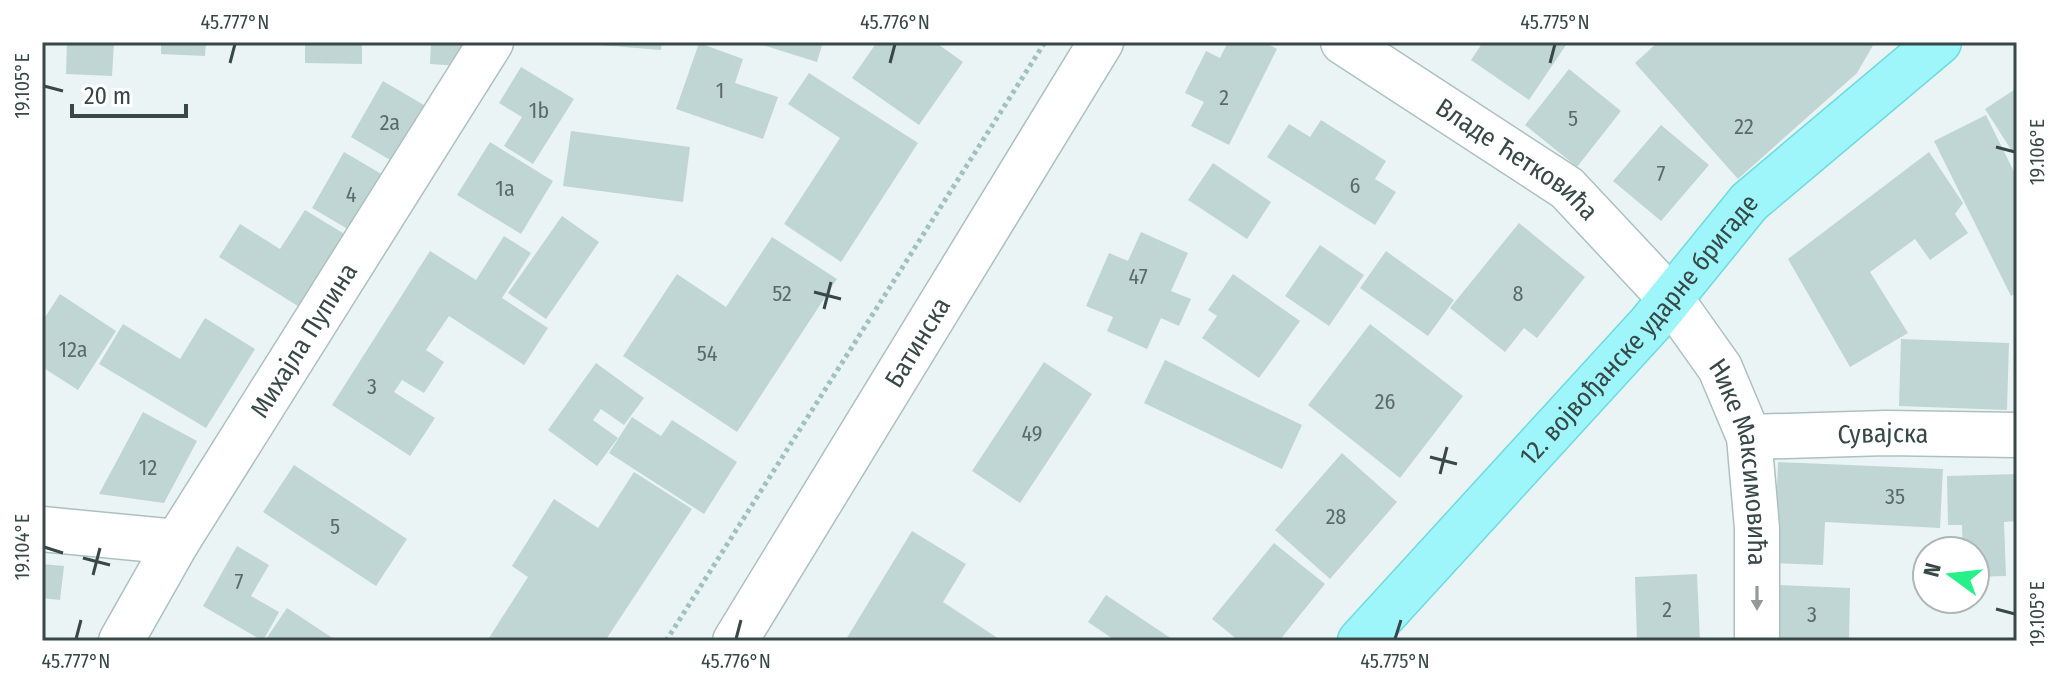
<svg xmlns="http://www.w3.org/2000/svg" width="2059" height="683" viewBox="0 0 2059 683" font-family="'Fira Sans Condensed',sans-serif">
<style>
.building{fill:#c0d6d4}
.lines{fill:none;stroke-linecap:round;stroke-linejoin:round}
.minor-casing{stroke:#adc0c0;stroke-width:47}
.major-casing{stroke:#6ddbdf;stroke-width:47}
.path{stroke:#9fc1c0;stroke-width:5;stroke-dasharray:4 4;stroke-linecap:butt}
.minor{stroke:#fff;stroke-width:44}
.major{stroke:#9ef5fa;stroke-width:44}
.oneway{fill:#929a9a}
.ticks{fill:none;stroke:#384847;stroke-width:3}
.labels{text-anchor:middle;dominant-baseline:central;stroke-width:6;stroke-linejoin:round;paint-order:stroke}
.number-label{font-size:22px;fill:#5a6c6a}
.street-label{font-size:26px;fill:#384847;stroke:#fff}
.neatline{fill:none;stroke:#384847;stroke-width:3}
.ticks-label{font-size:20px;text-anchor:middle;fill:#384847}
</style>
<rect width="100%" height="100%" fill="#eaf4f4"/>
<path class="building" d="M67,42h47l-2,34 -46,-2z
M161,42h45l-1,14 -44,-2z
M305,42h57v22l-57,-1z
M431,42h42l-12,24 -31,-2z
M589,42h73l-1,8 -73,-6z
M753,42h70l-6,20z
M877,42h58l28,20 -44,63 -67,-47z
M1228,42h36l13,7 -48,96 -38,-19 13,-24 -19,-9 21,-42 14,7z
M1483,42h78l5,3 -37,55 -58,-40z
M1658,42h217l-18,31 -119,106 -103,-116z
M699,43l44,16 -8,24 43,14 -15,42 -87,-30z
M521,67l53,32 -41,65 -29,-18 18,-29 -23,-14z
M1569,69l52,42 -44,56 -52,-42z
M809,73l109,70 -77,119 -57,-38 56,-86 -52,-34z
M383,81l46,27 -32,56 -46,-27z
M2017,88v71l-32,-50z
M1986,115l31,63v115l-6,3 -77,-155z
M1321,120l65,41 -11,18 21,13 -21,33 -108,-68 22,-33 21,13z
M1661,125l48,40 -48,56 -48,-40z
M571,131l119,16 -7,55 -120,-16z
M490,142l63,39 -32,53 -64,-39z
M344,152l46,27 -32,56 -46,-27z
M1929,152l34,51 -8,11 13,19 -38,27 -15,-21 -45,33 38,61 -58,34 -62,-108z
M1213,163l58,39 -24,37 -59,-39z
M305,210l46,28 -45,73 -87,-54 21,-33 40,25z
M562,216l37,26 -53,77 -38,-26z
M1519,223l66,54 -48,61 -13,-10 -19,24 -55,-44z
M1141,232l47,21 -17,38 20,8 -12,27 -18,-8 -14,31 -40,-18 6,-14 -27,-11 23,-53 19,8z
M504,236l27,17 -29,45 46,30 -24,37 -75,-49 -23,34 18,12 -20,31 -22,-13 -8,12 41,26 -25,38 -78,-51 98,-154 46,29z
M772,237l65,42 -100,153 -114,-76 54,-82 49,33z
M1320,245l44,30 -35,51 -44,-30z
M1386,251l68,49 -26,36 -68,-48z
M1233,274l67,47 -41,57 -57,-40 15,-22 -9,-6z
M60,294l56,37 -38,59 -36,-23v-45z
M205,318l50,31 -49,79 -107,-64 24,-40 57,35z
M1370,324l93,72 -63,82 -92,-73z
M1901,339l108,4 -2,67 -108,-4z
M1165,360l137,65 -20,44 -138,-66z
M1044,362l48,32 -72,109 -48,-32z
M596,363l48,35 -20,27 -23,-16 -8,11 25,18 -21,28 -49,-36z
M143,412l54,29 -33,62 -65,-9z
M632,417l29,19 11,-16 65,42 -33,52 -95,-61z
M1342,453l55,49 -67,77 -55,-49z
M1778,462l165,7 -3,59 -115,-6 -2,43 -49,-2z
M294,465l113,74 -31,47 -113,-74z
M634,472l58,37 -87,132h-118l41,-64 -16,-11 42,-67 44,29z
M2017,474v47l-13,1 2,54 -31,1v-26h-12l-1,-26h-14l-1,-49z
M912,531l54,33 -23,38 59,39h-157z
M1274,543l51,41 -46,57h-40l-27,-22z
M237,546l32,19 -18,31 28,16 -16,29 -60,-35z
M42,564l22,2 -4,34 -18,-2z
M1697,574l3,67h-63l-2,-64z
M1775,585l75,3 -1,53h-76z
M1106,595l69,46h-59l-28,-19z
M287,608l50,33 -71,-2z"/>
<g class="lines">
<defs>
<g id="minor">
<path id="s1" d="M1343,42l224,146 104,111 49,69 29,69 8,91v113"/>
<path id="s2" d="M1749,437l137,-4 131,2"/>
<path d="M42,529l135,13"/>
<path id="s3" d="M121,641l56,-99 314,-500"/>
<path id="s4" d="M735,641l366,-599"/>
</g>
<g id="major">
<path id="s5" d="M1360,641l290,-317 99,-122 190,-160"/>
</g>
</defs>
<use href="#minor" class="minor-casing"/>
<use href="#major" class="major-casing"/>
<path class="path" d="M666,641l379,-599"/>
<use href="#minor" class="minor"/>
<use href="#major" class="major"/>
</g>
<defs><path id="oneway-solid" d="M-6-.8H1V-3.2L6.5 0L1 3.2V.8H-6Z" transform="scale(2)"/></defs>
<use class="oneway" href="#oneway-solid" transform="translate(1757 598) rotate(90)"/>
<path class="ticks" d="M230,63l5,-19M890,63l5,-19M1550,63l5,-19M44,86l19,5M1996,147l19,5M814,292l27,7M824,309l7,-27M1430,457l27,7M1440,474l7,-27M44,547l19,6M83,558l27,7M93,575l7,-27M1996,609l19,5M76,639l5,-19M736,639l5,-19M1395,639l6,-19"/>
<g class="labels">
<g class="number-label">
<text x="720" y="90">1</text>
<text x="1224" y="97">2</text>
<text x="539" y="110">1b</text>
<text x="1573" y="118">5</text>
<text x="390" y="122">2a</text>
<text x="1744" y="126">22</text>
<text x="1661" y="173">7</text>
<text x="1355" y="185">6</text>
<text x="505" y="188">1a</text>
<text x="351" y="194">4</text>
<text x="1138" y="276">47</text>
<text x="782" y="293">52</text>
<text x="1518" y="293">8</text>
<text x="73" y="349">12a</text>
<text x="707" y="353">54</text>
<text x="372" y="386">3</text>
<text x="1385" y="401">26</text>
<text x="1032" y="433">49</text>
<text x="148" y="467">12</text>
<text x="1895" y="496">35</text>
<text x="1336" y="516">28</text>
<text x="335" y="526">5</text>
<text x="239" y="581">7</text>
<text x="1667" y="609">2</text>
<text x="1812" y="614">3</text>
</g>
<g class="street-label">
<text stroke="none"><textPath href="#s1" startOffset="210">Владе Ћетковића</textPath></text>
<text stroke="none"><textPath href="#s5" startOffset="418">12. војвођанске ударне бригаде</textPath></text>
<text stroke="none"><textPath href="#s3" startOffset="352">Михајла Пупина</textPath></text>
<text stroke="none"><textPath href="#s4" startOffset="350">Батинска</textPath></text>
<text stroke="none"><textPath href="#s2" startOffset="134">Сувајска</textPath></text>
<text stroke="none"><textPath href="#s1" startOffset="602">Нике Максимовића</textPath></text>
</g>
</g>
<rect width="2059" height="683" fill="none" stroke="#ffffff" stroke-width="88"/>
<g transform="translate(1951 575) rotate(285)"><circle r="38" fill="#ffffff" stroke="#afb6b5" stroke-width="2"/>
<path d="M0-6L14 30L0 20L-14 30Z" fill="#25f188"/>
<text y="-12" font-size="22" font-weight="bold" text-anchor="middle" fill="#384847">N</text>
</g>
<path d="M72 104v12h114v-12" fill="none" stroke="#384847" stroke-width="4"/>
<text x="84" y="104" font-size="24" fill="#384847" stroke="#ffffff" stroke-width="6" paint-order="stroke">20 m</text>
<rect x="44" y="44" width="1971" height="595" class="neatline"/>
<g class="ticks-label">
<text x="235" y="29">45.777°N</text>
<text x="895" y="29">45.776°N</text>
<text x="1555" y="29">45.775°N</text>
<text transform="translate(22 86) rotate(-90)" y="7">19.105°E</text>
<text transform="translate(2037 152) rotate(-90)" y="7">19.106°E</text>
<text transform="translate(22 547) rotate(-90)" y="7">19.104°E</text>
<text transform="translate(2037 614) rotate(-90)" y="7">19.105°E</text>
<text x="76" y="668">45.777°N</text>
<text x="736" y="668">45.776°N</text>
<text x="1395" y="668">45.775°N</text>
</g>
</svg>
